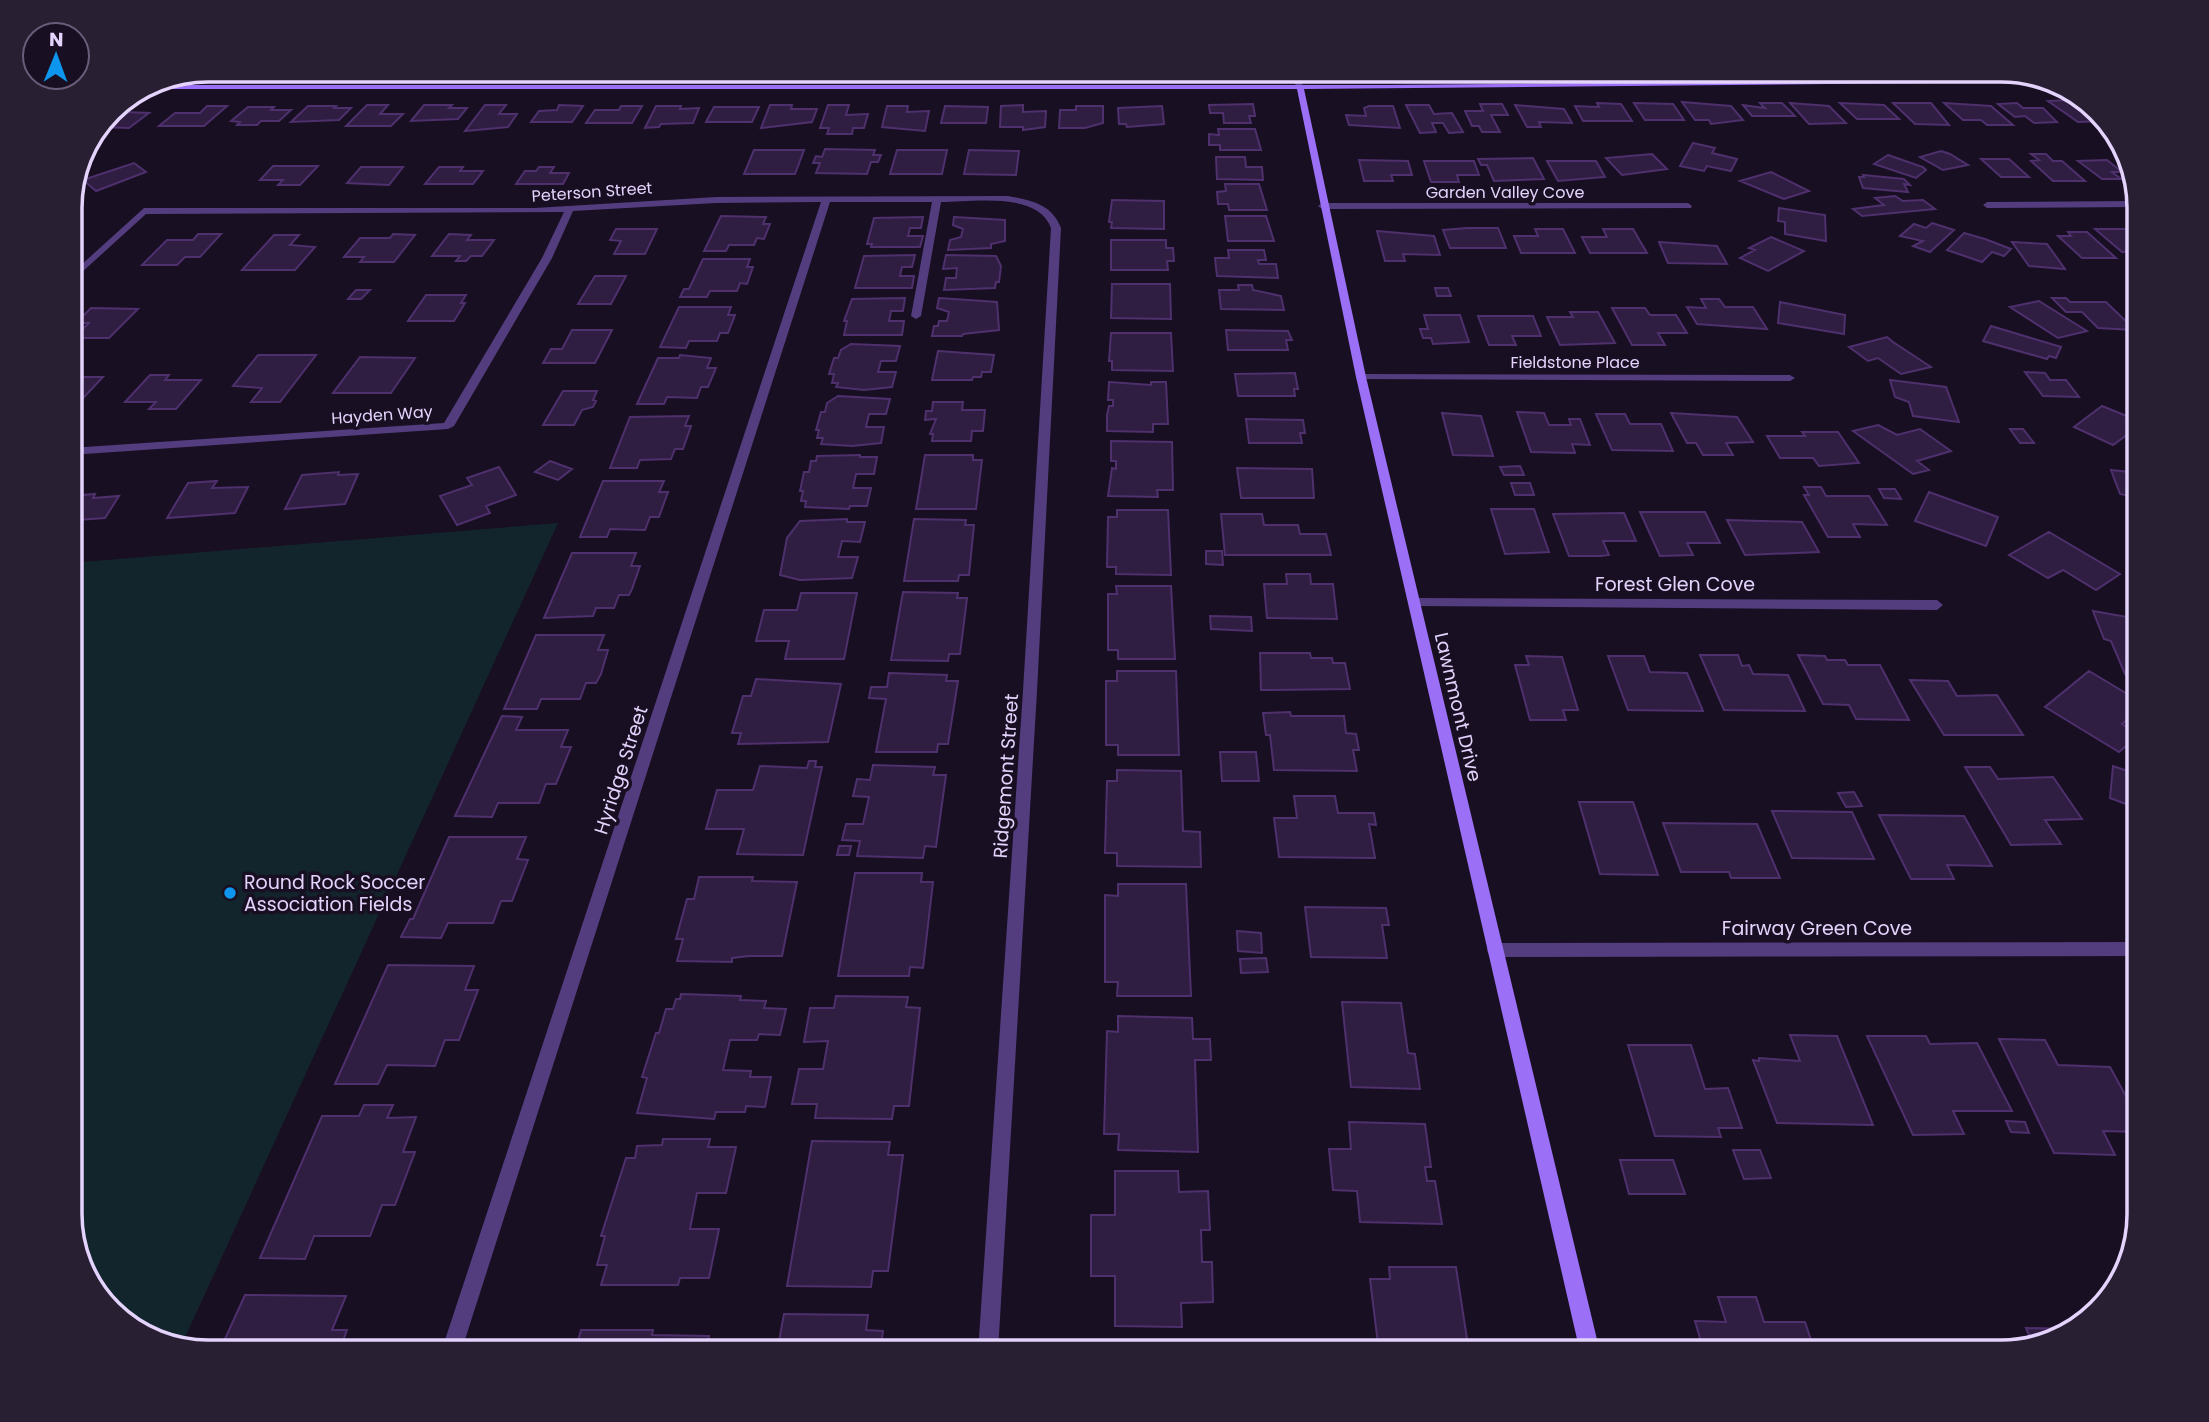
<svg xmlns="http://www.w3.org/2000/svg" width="2209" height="1422" viewBox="0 0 2209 1422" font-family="Poppins,sans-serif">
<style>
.green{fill:#13252c}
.building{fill:#2f1d42;stroke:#4e306d;stroke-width:2}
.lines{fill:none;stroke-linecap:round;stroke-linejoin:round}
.street{fill:#533d7e;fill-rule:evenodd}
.secondary{fill:#9c70f6;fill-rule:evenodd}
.poi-dot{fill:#0e95ed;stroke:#180f22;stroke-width:2.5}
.labels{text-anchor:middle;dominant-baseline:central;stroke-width:7;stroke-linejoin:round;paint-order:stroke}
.far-street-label{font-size:16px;fill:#e4d3fc;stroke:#180f22}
.street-label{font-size:19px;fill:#e4d3fc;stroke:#180f22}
.poi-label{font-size:19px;fill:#e4d3fc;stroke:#180f22;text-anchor:start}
.rim{fill:none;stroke:#e4d3fc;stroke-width:3.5}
</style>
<rect width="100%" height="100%" fill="#180f22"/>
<path class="green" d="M558,523l-376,821 -50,-15 -43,-46 -19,-60v-660z"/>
<path class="building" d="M2069,100l17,3 18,18 -26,1 -30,-21z
M1682,102l49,4 12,14 -32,4 -2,-4h-14z
M1597,103l24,1 11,17h-49l-8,-15 24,1z
M1634,103l39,1 11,16h-39z
M1760,103h22l13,13h-43l-9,-11 22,3z
M1790,103l39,3 17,17 -37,1z
M1840,103l44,2 15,14h-42z
M1893,103h38l18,22 -34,-1z
M1944,103l47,3 22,19h-26l-6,-5h-18z
M2017,103l6,5h20l14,14 -23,1 -9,-7 -10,1 -17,-13z
M1253,104l2,12h-6l2,7h-27l-1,-10h-13l-1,-8z
M1480,104h22l6,11h-17l9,17h-18l-3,-6h-7l-7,-15h18z
M367,105h21l-8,9h23l-12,12h-45z
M424,105h28l-3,3h18l-9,11 -47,2z
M485,105h21l-7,9h18l-9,13 -43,4z
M559,105l24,1 -11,16h-41l8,-11 18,-1z
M770,105h22l-1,4h26l-5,13 -51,6z
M828,105h21l-3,10 22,-1 -4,14h-11l-1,6h-25l2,-6h-9z
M1023,105v7l23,-1 -1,16 -22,3v-3h-23l1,-21z
M1406,105h23l5,9 18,-1 11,19 -14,1 -6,-10h-11l4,9 -16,1z
M1515,105l49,4 8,14 -33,-1 2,5h-14z
M207,106h20l-23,20h-45l16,-13h25z
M308,106h28l-2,2h17l-12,12 -48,2z
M621,106h21l-10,17h-46l9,-13h24z
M656,106h25l-1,3 19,-1 -6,15 -32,1 -2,3 -14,1z
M887,106h21l-1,6 22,-1 -4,20 -43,-4z
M945,106l43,1 -2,16h-45z
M1076,106h27v17l-18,5h-26l1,-18h16z
M1162,106l2,18 -37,3 -1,-3h-7l-1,-16z
M1369,106h24l7,22 -51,-3 -3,-10 20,1 -2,-8z
M248,107h26l-3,3h20l-12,11h-18l-4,4h-20l3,-3 -9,-1z
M714,107h45l-7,15h-46z
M111,110h16l-3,2 25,1 -20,15 -30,-1z
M1218,129h37l6,21h-41v-5h-11v-11l10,1z
M1693,143l22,5 -3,5 25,6 -6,12 -24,-5 -3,5 -24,-5z
M825,149l50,1 -2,5h8l-3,7h-7l-4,12 -51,-1 4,-10h-7l3,-7 6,1z
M754,150h50l-9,24h-51z
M897,150h50l-5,24h-52z
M969,150l50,1 -3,24 -52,-1z
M1941,151l9,3 18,11 -25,5 -23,-13z
M1652,154l15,15 -45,6 -16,-17z
M2031,154h15l7,7h9l23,20h-32l-22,-20 8,-1z
M1888,155l35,12 3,3 -10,8 -42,-14z
M1216,157h29l1,10h16l1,13 -46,-1z
M1533,158l11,21 -50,2 -7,-16h-6l-3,-6z
M1981,159h28l20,18h-28z
M1359,160l49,1 4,14h-21l2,6h-29z
M2107,160l15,12h-10l9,7h-19l-24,-18z
M1424,161h50l5,14h-22l2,7h-28z
M1547,161h49l9,16 -47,4z
M134,163l12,9 -50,19 -13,-11z
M273,166h45l-18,19h-22l5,-5h-23z
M361,167h42l-14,18 -42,-2z
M439,167h24l-3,4h23l-10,13h-48z
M539,167h15l-4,6h19l-6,11h-47l9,-13h11z
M1771,172l38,19 -25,8 -44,-18z
M1863,175l41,4 6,6 -6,-1 4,8 -45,-4 -4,-11h5z
M1225,184h34l8,26h-38l-1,-6h-10l-1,-12 9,-1z
M1895,196l8,5 20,-1 12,9 -73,7 -9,-7 31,-4 -9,-7z
M1112,200l52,1v28l-53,-1 1,-6h-3z
M1779,208l46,7 1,26 -41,-7v-12l-7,-1z
M721,216l45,1 -3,7h7l-6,15 -7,-1 -3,7h-25l-3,6h-22z
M1225,216h41l8,25h-46z
M923,217l-2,11h-11l-2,8h15l-3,11h-49l1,-3h-5l7,-26z
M954,217l51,3v21l-14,3v4l-43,2 2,-10 11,-3 2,-8 -10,-4z
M1932,223l22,7 -24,22 -17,-6 10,-5 -23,-5 14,-12 12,4z
M1467,228h31l8,20h-56l-7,-18z
M616,229h41l-12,25h-31l7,-13 -11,-1z
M1535,229h28l12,24h-54l-7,-17h24z
M1603,229h30l14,24h-57l-8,-16h25z
M2095,229h39l5,4v18l-17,1z
M1377,231l57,5 6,19 -37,-1 2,7h-20z
M2068,232h19l29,26h-34l-24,-22h13z
M1964,233l21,6 26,10 -7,7 -12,-4 -10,10 -35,-12z
M198,234h23l-21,23h-15l-8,8h-35l25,-25h26z
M393,234l22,1 -21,27h-34l4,-5h-20l16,-19h30z
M449,234l22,1 -4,5h27l-12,16h-11l-5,5h-10l4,-5h-28z
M274,235h25l-9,10 25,2 -20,23h-53z
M1771,237l33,14 -36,20 -28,-13 15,-8 -6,-2z
M1111,240h55v8h7l1,13h-7l1,9h-57z
M1659,242l58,4 10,18 -59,-1z
M2012,242l35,2 18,25 -36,-3z
M1228,250h36l2,10h-8l1,4h17l2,14 -61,-2 -2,-18h14z
M915,255l-3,12h-10l-2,9h14l-2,12h-57l9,-32z
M946,255l50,1 5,10 -2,16h-3l-1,6 -51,2 2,-12h10l1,-10 -14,1z
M703,259h47l-3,8h6l-6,17 -7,-1 -3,8h-27l-3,6h-27l4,-8h5z
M595,276h31l-15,28h-33z
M1112,284h58l1,35 -60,-1z
M1238,285h14l1,5 28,6 3,14 -63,-1 -2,-19h20z
M1435,288h13l3,8h-14z
M356,290h14l-9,9h-13z
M426,295h40l-5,8h4l-11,18h-46z
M905,298l-2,13h-12l-2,10h15l-2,14h-58l3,-14h-3l8,-22z
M939,298l58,4 2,28 -36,4 -1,2h-30l2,-10h4l1,-5h8l2,-9 -12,-4z
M2052,298h14l4,4h36l29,28 -37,-2 -16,-16h-16z
M1701,299h18l6,8h28l14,22 -70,-5 -10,-17 19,1z
M2039,301l48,30 -29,7 -48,-31z
M1780,302l65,13 -1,19 -66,-11z
M679,307h52l-3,8h7l-7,18h-8l-3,8h-28l-3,7 -26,-1z
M91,308l47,1 -29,29h-36l16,-15h-13z
M1612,308h33l5,7h26l11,18h-29l7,12h-33z
M1570,312h28l17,31 -55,2 -13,-28h26z
M1424,315h36l9,27 -36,2 -2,-6h-8l-3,-9h8z
M1478,316h55l8,20h-29l4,9h-27z
M1991,326l70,21 -5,11 -7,-2 -2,3 -64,-18z
M572,330h40l-17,33h-52l8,-14h11z
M1226,330l62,1 4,9h-6l2,10h-60z
M1111,333h60l2,38 -61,-1v-9h-3z
M1887,337l6,5 38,25 -30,7 -23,-16 -10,3 -19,-14z
M851,344l49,2 -4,15h-15l-3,11h18l-4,15 -28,3 -28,-3 2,-4h-6l2,-9h-5l5,-16h4l3,-8z
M938,351l56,4 -3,17h-9l-1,5h-8l-1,3h-40z
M258,355h58l-36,47h-29l11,-14 -29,-2z
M680,355l31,3 -4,10h9l-8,19h-7l-4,11 -30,-1 -3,7h-27l21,-46h21z
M360,357l55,1 -24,35h-58z
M2025,372l20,1 5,7h16l13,17 -36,-1z
M1295,373l3,16h-4l1,7h-57l-3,-22z
M150,375h19l-4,5h36l-25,29h-27l7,-7h-31z
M70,377h33l-33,35z
M1890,380l56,7 13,35 -46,-6 -4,-14 -14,-5z
M1109,382l42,3v-3h15l2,42h-15v8l-46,-1v-16l2,-9h4v-6h-5z
M563,391h34l-4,9 3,1 -3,6 -11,3 -8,15h-31z
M838,396l52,3 -4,15h-17l-3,13h18l-3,16 -29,3 -31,-2 2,-6h-6l2,-8h-3l5,-18h4l2,-9z
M933,402h30l-1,8h23l-2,21h-11l-1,10h-39l1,-7h-3l6,-15 -11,1 1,-9h6z
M2102,406l37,15v5l-26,19 -39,-18z
M1517,412l27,1 5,12h22l-2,-6h11l10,26 -18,-1 3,9 -44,-1z
M1442,413l39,3 12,40 -40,-1z
M1671,413l66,4 16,25 -27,1 7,12h-30l-7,-12h-9z
M1596,414h29l5,10h31l12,27 -61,-1z
M689,416l-4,10h6l-8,23h-8l-4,10 -31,1 -3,8h-27l20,-51z
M1246,419l57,1 2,13h-5l2,10h-53z
M1878,425l19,10 23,-6 31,22 -34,10 12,9 -16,4 -60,-43z
M2010,429h13l11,14h-14z
M1802,432h36l21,31 -40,3 -6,-8h-33l-13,-22h38z
M1111,441l61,1 1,48h-16l1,7 -50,-1 4,-28 4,1v-8h-5z
M860,455v2h17l-3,17h-18l-3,14h18l-4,18h-17l-1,3 -44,-2 1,-6h-5l2,-10h-3l4,-19h5l2,-11h5l1,-5z
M925,455h48v5h9l-6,49h-60z
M550,461l22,8 -14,11 -23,-8z
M1520,466l4,9h-20l-4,-8z
M499,467l17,28 -30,11 4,7 -33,12 -17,-29 32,-11 -5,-7z
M1237,468l75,1 2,29h-73z
M2111,470l28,3v25l-19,-4z
M339,472l-1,3 20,-1 -13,30 -60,5 17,-34z
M217,481l-5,7 36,-1 -13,26 -68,5 21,-35z
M603,481h61l-5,11h9l-9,25h-9l-5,13 -35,-1 -3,8h-27z
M1511,483h19l4,12h-19z
M1804,487h17l5,9h43l18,29 -34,-1 7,13h-32l-24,-42h5z
M1879,489h16l6,10 -17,-1z
M1929,492l69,25 -12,29 -71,-25z
M95,494l-2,4 26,-2 -14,22 -28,2 -7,4v-28z
M1491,509h43l15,43 -44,2z
M1117,510h51l3,65 -55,-1v-7h-9l1,-50h9z
M1640,512h65l15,31h-33l6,12 -33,1z
M1624,513l12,28h-33l6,14 -8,1h-32l-16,-42z
M1221,514h41l2,11h34l2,9h26l5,21h-106z
M847,519v3h18l-5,20 -18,-1 -4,16h20l-6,21 -52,2 -20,-5 7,-37 13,-17z
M914,519l52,1 -1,5h9l-5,50h-10l-1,6h-54z
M1727,520l75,2 17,30 -74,3z
M2049,532l71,42 -24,16 -33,-20 -15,8 -39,-23z
M1206,551h16l1,14 -17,-1z
M572,553h64l-5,13h9l-8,23 -3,6h-10l-5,13h-18l-3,8 -49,2z
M1286,574h24l1,10h22l4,35 -70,-1 -3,-34h23z
M1116,586h55l4,73h-57v-9h-10v-56h9z
M903,592l55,1 -1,5h10l-7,56h-11l-1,7 -57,-1z
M801,593h56l-13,66h-59l4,-18h-33l8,-31h33z
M2093,611l46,8v57l-14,-2 -14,-33 -7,-2z
M1210,616l41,1 1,14 -41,-2z
M536,635h68l-6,15h10l-7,24 -5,9h-10l-6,16h-39l-4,10h-33z
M1260,653h50l1,5h21l1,5h12l5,26 -89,1z
M1700,655h38l4,11 7,-1 4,9 35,1 17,36 -81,-1z
M1798,655l27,1 2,4h18l3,5h32l29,55 -53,-1 -7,-14 -26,-1z
M1526,656l36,1 16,53h-15l3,10h-36l-15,-55h14z
M1608,656h36l6,16 37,1 16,38 -75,-1z
M1117,671h59l3,84h-61v-10h-12v-64h11z
M2089,671l50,30v9l-17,14 17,11 -20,17 -74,-45z
M889,673l58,2 -1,6h12l-10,63h-10l-1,8h-61l10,-53 -17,-1 2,-11h16z
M756,679l85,5 -13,58 -90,2 3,-11h-9l11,-37h8z
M1910,680l38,1 9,15 40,-1 26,40h-79z
M1290,712l1,4h53l2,17 10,1 3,16h-6l4,21 -83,-1 -4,-35h-4l-3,-22z
M502,716l20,1 -6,13h52l-7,17h10l-15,37h-10l-7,19h-41l-6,14 -37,-1z
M1220,752h36l3,29h-37z
M809,761h7l-1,6h7l-19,88 -66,-1 7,-25h-38l11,-39h36l7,-24 47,2z
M873,765l62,2 -2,8h13l-10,72 -11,-1 -2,12 -66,-2 3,-15 -18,-1 4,-16h17l6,-27 -16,-1 4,-17 13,1z
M2113,766l26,9v34l-29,-11z
M1965,767h25l8,12 55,-2 29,42 -37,1 16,24 -50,1z
M1117,770l64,1 2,60 17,1 1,35 -84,-1v-13h-12l2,-72h10z
M1854,792l8,14 -16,1 -8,-14z
M1294,796h41l3,17h36l2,12 -7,-1 6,34 -96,-1 -5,-39h23z
M1579,802h54l25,73 -58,-1z
M1772,811l80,1 22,47 -82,-1z
M1879,815l85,1 28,50 -45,-1 7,14h-43z
M1663,823l94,1 23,54h-49l-2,-6h-48z
M449,837h77l-9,22 11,1 -16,41h-11l-8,22h-45l-7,15 -40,-1 9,-18h3z
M839,846h12l-2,9h-12z
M855,873h67l-1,9h12l-10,86 -13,-1 -1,9h-71z
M699,877h54l-1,4 45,1 -15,74h-33l-17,2v4l-55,-1 6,-22h-7l11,-40h7z
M1118,884h68l5,112h-74l1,-14h-13v-87l13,1z
M1305,907l81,1 3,17h-7l5,33 -76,-1z
M1237,931l24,2 1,20 -24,-2z
M1266,958l2,14 -27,1 -1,-14z
M388,965l86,1 -9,24h13l-19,50h-14l-10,26 -48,-1 -9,19h-43z
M681,994l60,2 -1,4 26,1 -2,7 22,1 -6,26 -21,-1 -2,6h-27l-7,30 28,1 -1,6h21l-6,30 -19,-1 -1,6h-29l-2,7 -77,-6 10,-35 -5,-1 14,-44h3l7,-24h7l3,-10h4z
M836,996l72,1 -2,10 14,1 -11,98h-15l-2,13 -77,-1 2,-14h-25l7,-35h24l5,-28 -24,1 6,-34h24z
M1342,1002l59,1 7,50 7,1 5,35 -69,-2z
M1118,1016l74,2 1,21h17l1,21h-16l3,92 -80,-2 1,-16h-15l3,-103 11,1z
M1790,1035l47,1 36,89 -96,-2 -24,-63 6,1v-3l41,3z
M1867,1036h59l4,8 47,-1 35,68h-59l11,23 -51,1z
M1999,1039l46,1 13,25 52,2 29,53v12l-36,-1 12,24 -61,-2z
M1628,1045h63l14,44 23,-1 14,40h-24l3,9 -66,-1z
M364,1105h29l-6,13 29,-1 -13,35h12l-20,53h-13l-12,31h-56l-9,23 -45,-1 62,-142h37z
M2006,1121l19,1 4,11 -18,-1z
M1349,1122l76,2 6,43h-6l2,14h8l7,43 -82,-2 -3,-31 -24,-1 -4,-41h22z
M663,1139h47l-2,8h28l-10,46h-29l-7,36h29l-10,49h-29l-2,7h-77l6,-20h-10l8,-29h-4l25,-78h9l2,-12 25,-1z
M812,1141l78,1 -2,13h15l-15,116h-15l-2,16 -84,-1z
M1733,1150h27l11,28 -27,1z
M1620,1160h53l12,34h-56z
M1115,1171h63l1,21 29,-1 2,39h-9l1,32h10l1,40 -32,1 1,24 -67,-1v-50h-24v-61h24z
M1389,1267h67l13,85h-90l-9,-73h20z
M245,1295l101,1 -14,34h15l-8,22h-120z
M1718,1297h38l8,25h41l10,30h-111l-9,-31 31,1z
M784,1314l84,1 -2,15 17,1 -3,21h-103z
M2026,1328l48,1 -4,5 -37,10z
M581,1330h72l-1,5 57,1 -3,16h-131z
M1985,1343l4,9h-123l-3,-8z"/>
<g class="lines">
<path class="street" d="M1292,70h8l3,19 -7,-2z
M1008,196c23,4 44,8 53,32l-24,463 -39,661h-20l45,-661 28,-463c-13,-37 -79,-26 -110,-26l-20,114 -5,3 -5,-3 21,-114h-102l-369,1150h-20l380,-1150 -105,1 -143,8 -21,47 -98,168 -6,3 -378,26v-7l374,-25 98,-165 22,-46 -418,2 -76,69v-8l74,-67h391l181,-11z
M2137,201l1,6 -151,1 -4,-3 4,-3z
M1688,203l4,3 -1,2 -369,1 -4,-3 4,-3z
M1361,374l429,1 5,3 -5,3 -433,-2 -1,-2z
M1414,598l523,2 6,5 -6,5 -523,-4 -6,-4z
M2139,942v14l-644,1 -6,-2 -2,-5 2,-5 6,-2z"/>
<path class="secondary" d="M2030,79l10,3 -736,7 62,288 234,975h-20l-224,-975 -59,-288h-1154l6,-4h1237z"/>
</g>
<circle class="poi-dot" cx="230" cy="893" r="7"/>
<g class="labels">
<g class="far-street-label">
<text transform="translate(592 192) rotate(-4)">Peterson Street</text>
<text x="1505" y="192">Garden Valley Cove</text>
<text x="1575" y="362">Fieldstone Place</text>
<text transform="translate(382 415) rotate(-4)">Hayden Way</text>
</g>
<g class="street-label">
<text x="1675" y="584">Forest Glen Cove</text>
<text transform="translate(1458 707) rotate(77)">Lawnmont Drive</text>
<text transform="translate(621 770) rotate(-72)">Hyridge Street</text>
<text transform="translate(1006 776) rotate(-86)">Ridgemont Street</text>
<text x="1817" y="928">Fairway Green Cove</text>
</g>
<g class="poi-label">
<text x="244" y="882">Round Rock Soccer<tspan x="244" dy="22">Association Fields</tspan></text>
</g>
</g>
<path d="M0 0H2209V1422H0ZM208 82H2001A126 126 0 0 1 2127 208V1214A126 126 0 0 1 2001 1340H208A126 126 0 0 1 82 1214V208A126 126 0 0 1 208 82Z" fill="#281f33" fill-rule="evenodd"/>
<path class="rim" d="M208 82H2001A126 126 0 0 1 2127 208V1214A126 126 0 0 1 2001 1340H208A126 126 0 0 1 82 1214V208A126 126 0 0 1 208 82Z"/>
<g transform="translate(56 56) rotate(1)"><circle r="33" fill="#180f22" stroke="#6a5d79" stroke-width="2"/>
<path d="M0-5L12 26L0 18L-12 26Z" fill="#0e95ed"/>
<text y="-10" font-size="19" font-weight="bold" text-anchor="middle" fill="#e4d3fc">N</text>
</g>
</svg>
